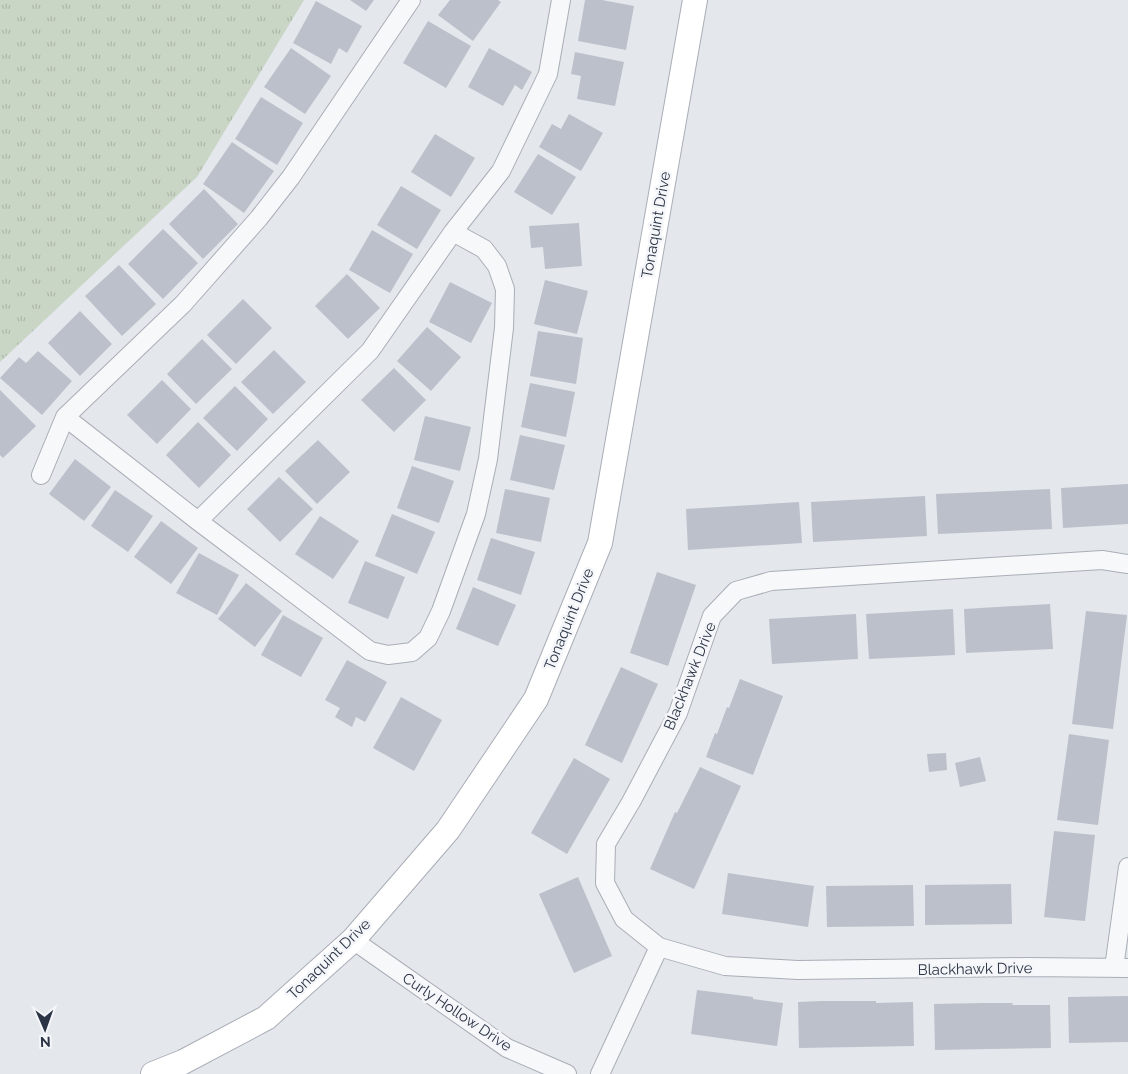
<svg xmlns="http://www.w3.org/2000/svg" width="1128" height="1074" viewBox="0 0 1128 1074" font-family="Raleway,sans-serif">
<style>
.grass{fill:url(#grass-tufts)}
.building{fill:#bbc0ca}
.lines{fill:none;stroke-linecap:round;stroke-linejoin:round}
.street-casing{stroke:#a9aeb7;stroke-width:20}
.secondary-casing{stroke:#a9aeb7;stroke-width:26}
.street{stroke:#f7f8fa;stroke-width:18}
.secondary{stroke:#fff;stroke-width:24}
.labels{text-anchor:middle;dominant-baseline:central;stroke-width:5;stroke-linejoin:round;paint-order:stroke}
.street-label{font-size:15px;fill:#2b3445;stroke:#f4f6f9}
</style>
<defs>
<pattern id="grass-tufts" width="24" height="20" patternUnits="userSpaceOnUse" patternTransform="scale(1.25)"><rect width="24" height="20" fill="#c9d6c5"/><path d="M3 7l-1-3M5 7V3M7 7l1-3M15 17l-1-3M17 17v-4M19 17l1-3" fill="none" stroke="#adb8ab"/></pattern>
</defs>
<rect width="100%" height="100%" fill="#e4e7ec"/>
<path class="grass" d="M0,0h304l-107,177 -197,185z"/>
<path class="building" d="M350,0h24l-8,11z
M450,0h48l3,2 -28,39 -35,-26z
M585,0h17l32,6 -8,44 -48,-9z
M316,1l46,25 -15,27 -8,-5 -8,16 -38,-21z
M428,21l43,25 -25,42 -43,-25z
M291,48l40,28 -26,38 -41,-27z
M489,48l43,24 -10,18 -7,-5 -12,21 -35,-19z
M575,52l49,10 -9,44 -38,-7 4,-23 -10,-2z
M261,97l42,26 -26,42 -42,-26z
M569,114l34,19 -22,38 -42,-24 13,-23 9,5z
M435,134l40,24 -24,39 -40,-25z
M232,142l42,29 -30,42 -41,-29z
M538,154l38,23 -24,38 -38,-23z
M401,186l40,24 -24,39 -40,-24z
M204,189l34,35 -35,35 -34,-35z
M579,223l3,43 -37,3 -2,-22 -12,1 -2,-22z
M163,229l35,34 -35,36 -35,-35z
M372,230l41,24 -23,39 -41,-23z
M119,265l37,39 -34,32 -37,-40z
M347,274l33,34 -32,31 -33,-33z
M545,280l43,11 -11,43 -43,-10z
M450,282l42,21 -21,40 -42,-21z
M243,299l29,29 -36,36 -29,-29z
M80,311l32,33 -32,32 -32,-33z
M427,327l34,30 -30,34 -34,-30z
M538,331l45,7 -7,46 -46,-8z
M202,339l30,30 -36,35 -29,-30z
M274,350l32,32 -33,32 -32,-32z
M38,351l34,30 -30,34 -42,-37 19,-21 7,6z
M394,368l32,32 -32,32 -33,-32z
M162,380l29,29 -34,35 -30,-29z
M530,383l45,9 -9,45 -45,-10z
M235,386l33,33 -31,32 -34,-33z
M0,390l36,36 -33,32 -3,-3z
M425,416l46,11 -11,44 -46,-11z
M198,422l33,33 -32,33 -33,-33z
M520,435l45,10 -11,45 -44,-10z
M318,440l32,32 -33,32 -32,-33z
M75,459l36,28 -27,34 -35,-27z
M412,466l42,15 -15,42 -42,-15z
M279,477l34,32 -33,33 -33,-33z
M1128,484v40l-65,4 -2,-40z
M505,489l45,9 -9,44 -45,-9z
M1050,489l2,40 -114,5 -2,-40z
M115,490l38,26 -25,36 -37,-26z
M925,496l2,40 -114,6 -2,-40z
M799,502l3,41 -114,7 -2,-41z
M392,514l43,18 -18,42 -42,-18z
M320,516l39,25 -26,38 -38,-25z
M161,521l37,27 -27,36 -37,-27z
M491,538l44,14 -14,43 -44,-15z
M199,553l40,22 -22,40 -41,-22z
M365,561l40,16 -17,42 -40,-16z
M657,572l39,13 -28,81 -38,-13z
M246,583l36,28 -27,36 -37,-28z
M473,587l43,18 -18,41 -42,-17z
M1050,604l3,45 -87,4 -2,-44z
M953,609l2,46 -86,4 -3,-45z
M1086,611l41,4 -14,114 -41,-5z
M856,614l2,45 -86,5 -3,-45z
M283,615l40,23 -22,39 -40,-22z
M347,660l40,22 -22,40 -9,-5 -4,10 -17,-10 5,-9 -15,-8z
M621,667l37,17 -36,79 -37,-18z
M740,679l43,17 -30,79 -47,-18 9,-24 2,1 10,-27 2,1z
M401,697l41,23 -28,51 -41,-23z
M1069,734l40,6 -11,85 -41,-5z
M946,753l1,17 -18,2 -2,-18z
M980,757l6,24 -26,6 -5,-24z
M574,758l36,21 -43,75 -36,-21z
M700,767l41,19 -47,103 -44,-20 25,-57 2,1z
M1054,831l41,4 -10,86 -41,-4z
M728,873l86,13 -6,41 -86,-13z
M578,877l34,79 -38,17 -35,-79z
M1011,884l1,40 -87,1v-40z
M913,885l1,41 -87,1 -1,-41z
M697,990l56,7v2l30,4 -6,43 -86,-12z
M1128,996v46l-59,1 -1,-46z
M821,1001h55v2l37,-1 1,44 -115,2 -1,-46z
M984,1003h29l-1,2h38l1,43 -116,2 -1,-46z"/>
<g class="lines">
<defs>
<path id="street" d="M65,417l133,104 172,130 18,4 24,-3 16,-14 13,-27 35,-97 12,-55 16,-131 1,-39 -8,-23 -13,-17 -31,-17
M41,475l24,-58 118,-113 76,-86 32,-41 120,-177
M198,521l172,-170 83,-119 48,-61 47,-97 13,-74
M1128,564l-26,-4 -331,21 -35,10 -24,25 -34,97 -47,89 -25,42 -1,39 19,36 35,28 66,19 73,4 228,-3 102,1
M353,940l154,108 60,26
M1114,968l14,-101
M600,1074l59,-127"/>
<path id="secondary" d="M153,1074l30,-12 83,-44 87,-78 95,-110 88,-131 64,-156 95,-543"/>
</defs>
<use href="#street" class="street-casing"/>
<use href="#secondary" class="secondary-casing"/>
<use href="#street" class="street"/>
<use href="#secondary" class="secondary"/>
</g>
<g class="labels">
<g class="street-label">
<text transform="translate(656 225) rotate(-80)">Tonaquint Drive</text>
<text transform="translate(569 619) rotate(-68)">Tonaquint Drive</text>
<text transform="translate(690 676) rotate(-68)">Blackhawk Drive</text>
<text transform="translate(329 959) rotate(-44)">Tonaquint Drive</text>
<text transform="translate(975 969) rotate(-1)">Blackhawk Drive</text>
<text transform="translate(457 1012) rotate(34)">Curly Hollow Drive</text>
</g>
</g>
<g transform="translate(45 1029) rotate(178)" stroke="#f4f6f9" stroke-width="4" paint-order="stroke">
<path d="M0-4L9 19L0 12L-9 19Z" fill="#2b3445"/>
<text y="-8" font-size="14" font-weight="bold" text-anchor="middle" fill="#2b3445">N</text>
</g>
</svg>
